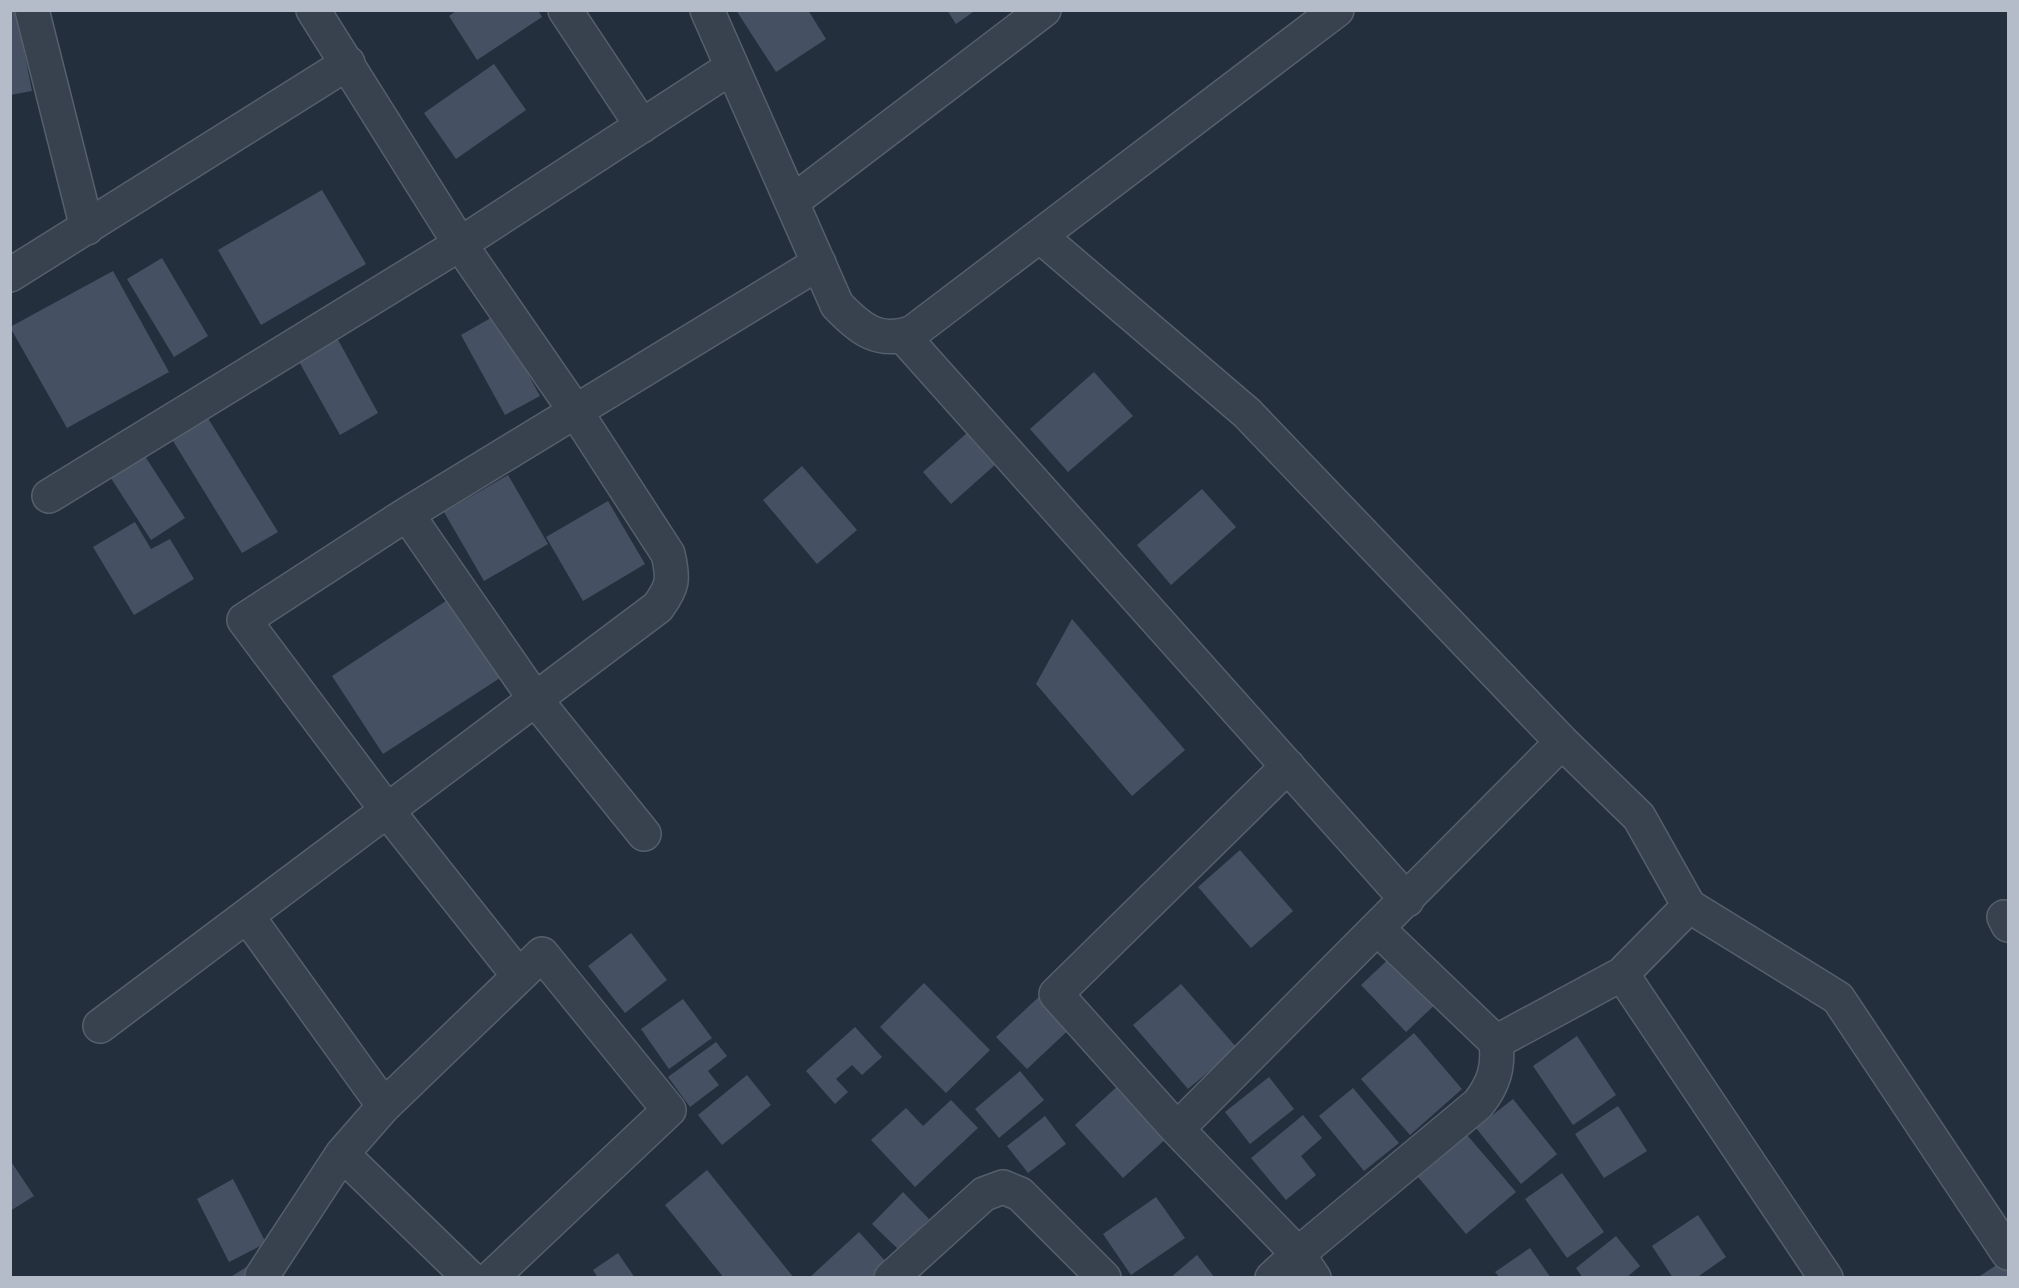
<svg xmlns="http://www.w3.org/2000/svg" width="2019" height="1288" viewBox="0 0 2019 1288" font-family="Commissioner,sans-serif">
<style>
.building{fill:#455162}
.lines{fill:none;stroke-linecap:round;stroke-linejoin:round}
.street-casing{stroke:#565f6c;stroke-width:36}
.street{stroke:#38414e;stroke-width:33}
</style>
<rect width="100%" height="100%" fill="#242f3e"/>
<path class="building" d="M10,10h6l16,81 -22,4z
M457,10h81l4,7 -65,43 -28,-44z
M736,10h72l18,29 -50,33z
M947,10h29l-20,14z
M494,64l32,46 -70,49 -32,-46z
M322,190l44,74 -105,61 -43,-75z
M162,258l46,78 -34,21 -47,-78z
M113,271l56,101 -102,56 -57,-101z
M496,315l44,81 -35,19 -44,-80z
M336,336l42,77 -38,22 -43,-77z
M1094,372l39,44 -65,56 -38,-43z
M206,415l72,117 -36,21 -72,-117z
M968,432l28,32 -45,40 -28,-32z
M141,450l44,68 -34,22 -44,-68z
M802,466l55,64 -40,34 -54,-64z
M508,475l40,69 -64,37 -40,-69z
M1202,489l34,38 -65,58 -34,-40z
M608,501l37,63 -62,37 -37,-64z
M135,522l16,27 19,-10 24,40 -60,36 -41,-68z
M452,597l51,79 -120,78 -51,-78z
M1072,619l113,131 -53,46 -96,-112z
M1240,850l53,61 -42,37 -53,-61z
M631,933l36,47 -42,33 -37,-47z
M1396,952l44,48 -34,32 -45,-47z
M924,983l66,67 -44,43 -66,-66z
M1181,984l56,64 -49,41 -55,-64z
M1044,992l31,32 -48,45 -31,-32z
M683,999l29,39 -43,31 -28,-40z
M855,1027l27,30 -20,18 -10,-10 -16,14 12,13 -13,12 -29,-33z
M1414,1033l48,56 -52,46 -49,-56z
M1577,1036l39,59 -43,30 -40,-59z
M716,1042l11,14 -19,15 11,14 -29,22 -22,-30z
M1020,1071l24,29 -45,38 -24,-29z
M747,1075l24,30 -49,40 -24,-30z
M1269,1077l25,32 -44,35 -25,-32z
M1120,1084l48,53 -45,41 -48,-53z
M1353,1088l46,55 -35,28 -45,-55z
M1513,1099l44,55 -36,30 -45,-56z
M951,1100l27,28 -63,59 -44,-47 35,-32 17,18z
M1618,1106l29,45 -43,27 -29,-44z
M1303,1115l19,23 -21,18 15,19 -30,25 -35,-42z
M1045,1116l21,28 -38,29 -21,-27z
M1467,1135l49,57 -50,42 -48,-57z
M10,1160l24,36 -24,15z
M707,1170l87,108h-70l-59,-73z
M1562,1173l42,59 -37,26 -42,-59z
M233,1179l33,64 -37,19 -32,-63z
M903,1192l26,27 -30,31 -27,-26z
M1156,1197l29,41 -54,37 -28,-41z
M1698,1215l28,42 -30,21h-23l-21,-32z
M859,1232l28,31 -16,15h-62z
M1616,1236l24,30 -14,12h-43l-7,-10z
M1530,1248l21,30h-51l-5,-6z
M618,1253l17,25h-37l-5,-8z
M1197,1255l18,23h-45z
M2004,1260l4,7v11h-31z
M248,1266l7,12h-26z"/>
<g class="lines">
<defs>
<path id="street" d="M32,10l55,218
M565,10l77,116
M707,10l130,295c23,24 42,40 76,27l424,-322
M792,202l252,-192
M1040,236l207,177 315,329 77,75 50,89
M10,275l338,-212
M903,336l504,564
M49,496l411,-252 272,-177
M407,514l128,185 109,135
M1288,766l-232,228 121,135 385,-387
M248,917l136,189
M2004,917l4,8
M1622,974l204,304
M518,975l-132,-166 -142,-189 163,-106 412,-251
M100,1026l558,-419c15,-21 16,-27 10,-53l-92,-142 -116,-168 -147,-234
M1496,1042l126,-68 67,-68 149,92 170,255
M1177,1129l121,125 180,-150c16,-20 21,-37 18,-62l-118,-113
M342,1154l128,124
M264,1278l-2,-2 80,-122 42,-48 158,-152 127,156 -178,168
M891,1278l93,-84 19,-7 17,7 84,84
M1272,1278l26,-24 16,24"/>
</defs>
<use href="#street" class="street-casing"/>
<use href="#street" class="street"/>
</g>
<rect width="2019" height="1288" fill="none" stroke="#b4bcc9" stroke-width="24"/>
</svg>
